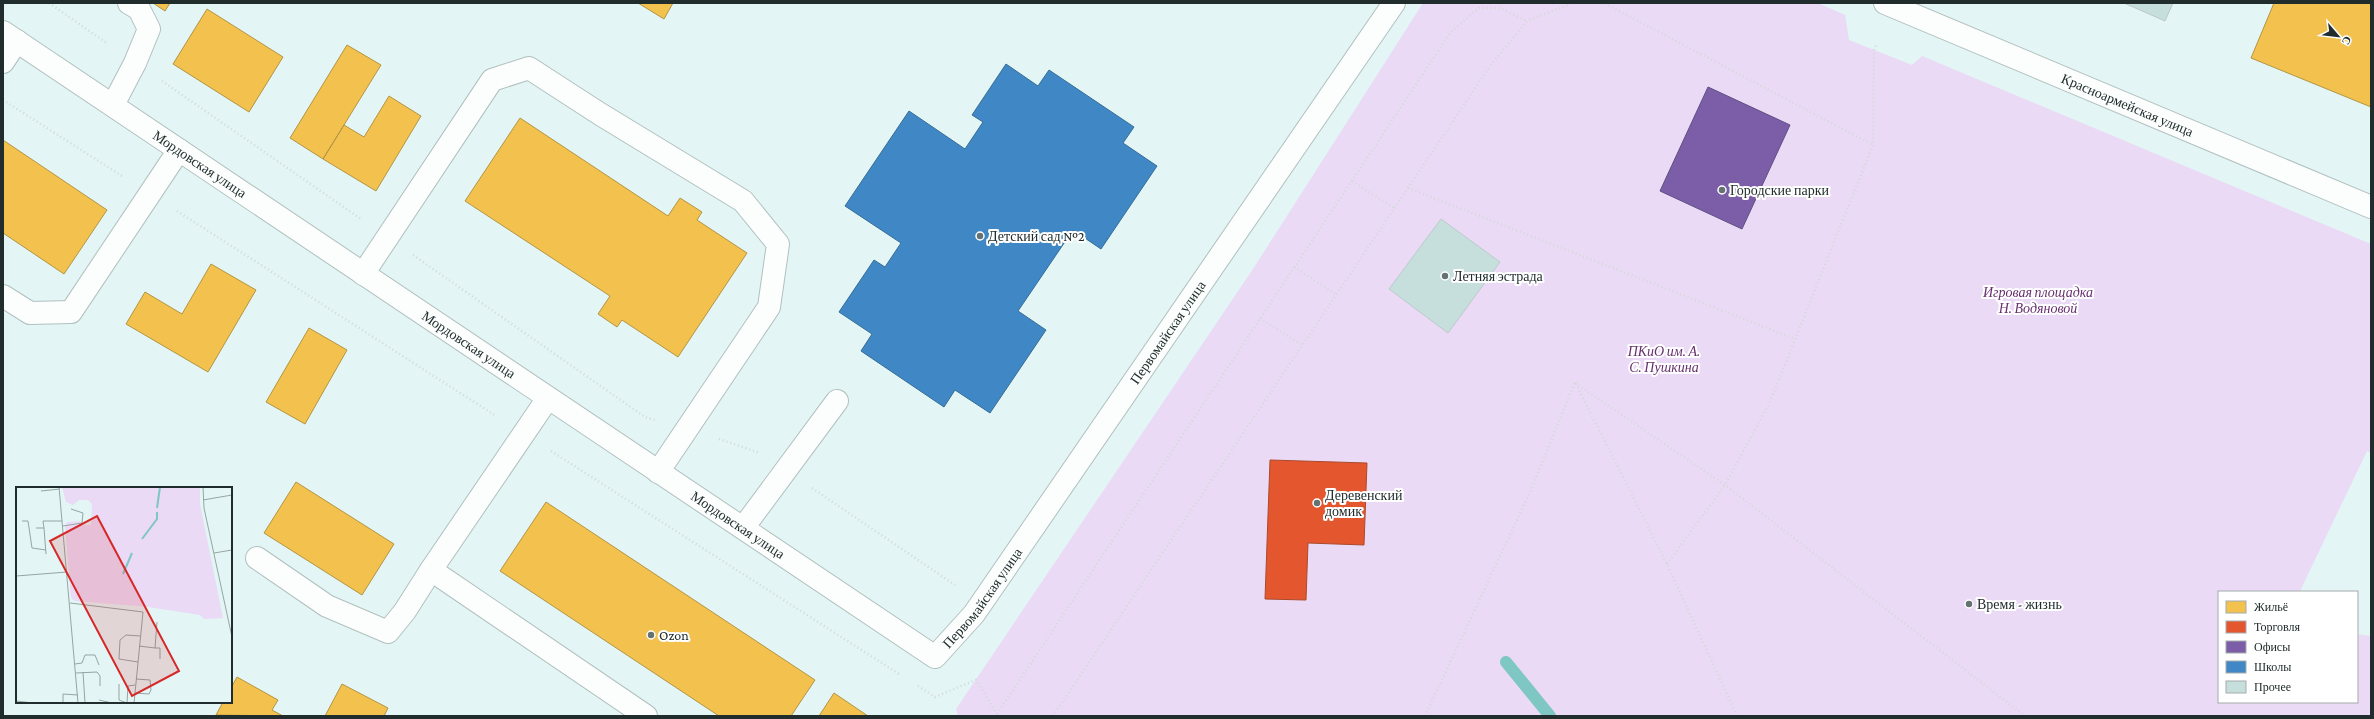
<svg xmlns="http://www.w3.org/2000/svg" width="2374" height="719" viewBox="0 0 2374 719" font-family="'Crimson Pro',serif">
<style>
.green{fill:#eadaf5}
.homes{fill:#f2c14e;stroke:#b39544}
.shops{fill:#e4572e;stroke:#a94a2d}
.offices{fill:#7b5ea7;stroke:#604f82}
.schools{fill:#3f88c5;stroke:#366d97}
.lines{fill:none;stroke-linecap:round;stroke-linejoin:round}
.stream{stroke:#7fc7c3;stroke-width:12}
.building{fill:#c6dfdd;stroke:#bbcac9}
.minor-casing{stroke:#b1c0bf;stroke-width:24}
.path{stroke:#d3d9d8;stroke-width:2.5;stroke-dasharray:1 3;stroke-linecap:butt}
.minor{stroke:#fbfefd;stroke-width:22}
.poi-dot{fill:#647372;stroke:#fff;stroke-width:1.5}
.labels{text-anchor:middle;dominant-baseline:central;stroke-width:4;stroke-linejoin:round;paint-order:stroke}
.street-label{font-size:14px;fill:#202d2c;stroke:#fff}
.poi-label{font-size:14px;fill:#202d2c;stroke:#fff;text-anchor:start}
.park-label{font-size:14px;font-style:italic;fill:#672f6e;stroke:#fff}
.inset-river{fill:none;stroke:#7fc7c3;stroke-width:2}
.inset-road{fill:none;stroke:#95a5a4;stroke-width:1}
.view{fill:#d62828;fill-opacity:0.15;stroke:#d62828;stroke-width:2}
.inset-edge{fill:none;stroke:#202d2c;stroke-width:2}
</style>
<rect width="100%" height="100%" fill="#e3f5f4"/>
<path class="green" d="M1423,3h395l27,12 4,25 63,25 10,-9 449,188v209l-4,-2 -67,140 2,1h-83v110h138v-68l14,2v80h-1413l-2,-7 297,-440z"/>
<path class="homes" d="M153,3h17l-5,8z
M638,3h35l-9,16z
M2274,3h97v104l-120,-49z
M207,9l76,48 -34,55 -76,-48z
M347,45l34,20 -58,94 -33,-21z
M389,96l32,20 -45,75 -53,-32 21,-34 20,12z
M520,118l148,98 12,-18 22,14 -5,8 50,33 -69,104 -56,-37 -5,7 -19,-13 12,-18 -145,-95z
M3,140l104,70 -43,64 -61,-41z
M211,264l45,26 -48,82 -82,-48 19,-32 37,22z
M309,328l38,22 -42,74 -39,-22z
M296,482l98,62 -32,51 -98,-62z
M546,502l269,178 -24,36h-72l-219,-145z
M237,677l41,23 -6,10 11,6 -67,-1 7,-13h8v-14z
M342,684l46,24 -4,8h-59z
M834,693l34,23h-49z"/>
<path class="shops" d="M1270,460l97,3 -3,82 -56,-2 -2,57 -41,-1z"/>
<path class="offices" d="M1708,87l82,38 -48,104 -82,-38z"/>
<path class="schools" d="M1006,64l32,22 11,-16 85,57 -11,16 34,23 -56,83 -28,-19 -55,81 28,19 -56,83 -35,-23 -11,17 -83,-56 11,-17 -33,-22 35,-52 11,7 16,-24 -56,-37 64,-95 56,38 18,-27 -11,-7z"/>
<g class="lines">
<path class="stream" d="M1506,662l44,54"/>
</g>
<path class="building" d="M2124,3h49l-8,18z
M1441,219l59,43 -52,71 -59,-44z"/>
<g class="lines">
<defs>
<g id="minor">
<path id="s1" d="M1885,3l486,204"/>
<path id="s2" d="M3,32l932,625 39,-43 420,-611"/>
<path d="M3,62l14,-21"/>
<path d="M113,105l22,-42 14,-34 -10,-20 -10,-6"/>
<path d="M363,274l129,-194 37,-12 71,46 143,87 35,43 -9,63 -111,165"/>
<path d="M3,296l27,17 41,-1 108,-162"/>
<path d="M548,398l-117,172 215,146"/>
<path d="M743,528l94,-127"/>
<path d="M257,558l70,48 61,26 17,-21 26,-41"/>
</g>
</defs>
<use href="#minor" class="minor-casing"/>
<path class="path" d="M49,3l59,41
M1597,3h7l269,142
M162,81l199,138
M3,100l119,76
M1352,181l42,27
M1408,188l387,151
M177,211l319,205
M413,255l232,162 10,3
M1294,267l42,27
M1260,318l42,27
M1575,383l150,102 300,231
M719,439l41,14
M551,451l348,223
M812,488l143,97
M1667,564l58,-79 45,-83 103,-257 1,-95 3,-7
M918,686l17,11 41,-17 22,36
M997,714l454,-682 28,-24h21l27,13
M1053,716l437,-650 37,-45 46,-18
M1425,716l106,-226 44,-108 92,182 70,152"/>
<use href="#minor" class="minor"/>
</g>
<g class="poi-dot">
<circle cx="1722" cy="190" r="4"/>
<circle cx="980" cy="236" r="4"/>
<circle cx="1445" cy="276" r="4"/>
<circle cx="1317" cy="503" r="4"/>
<circle cx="1969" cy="604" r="4"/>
<circle cx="651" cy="635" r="4"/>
</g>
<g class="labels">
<g class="street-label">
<text stroke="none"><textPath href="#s1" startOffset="263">Красноармейская улица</textPath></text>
<text stroke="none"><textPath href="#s2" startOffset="237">Мордовская улица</textPath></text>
<text stroke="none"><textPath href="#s2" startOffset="1522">Первомайская улица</textPath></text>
<text stroke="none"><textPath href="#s2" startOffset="561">Мордовская улица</textPath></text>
<text stroke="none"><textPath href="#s2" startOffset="885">Мордовская улица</textPath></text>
<text stroke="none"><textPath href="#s2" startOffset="1198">Первомайская улица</textPath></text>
</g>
<g class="poi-label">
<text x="1730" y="190">Городские парки</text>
<text x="988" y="236">Детский сад №2</text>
<text x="1453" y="276">Летняя эстрада</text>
<text x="1325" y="495">Деревенский<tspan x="1325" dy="16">домик</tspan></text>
<text x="1977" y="604">Время - жизнь</text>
<text x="659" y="635">Ozon</text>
</g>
<g class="park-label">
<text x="2038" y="292">Игровая площадка<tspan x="2038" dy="16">Н. Водяновой</tspan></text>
<text x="1664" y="351">ПКиО им. А.<tspan x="1664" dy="16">С. Пушкина</tspan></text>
</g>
</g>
<g transform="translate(16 487)">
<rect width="216" height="216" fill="#e3f5f4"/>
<path d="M46,0h138v17l23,114 -19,1 -4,-4 -52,-8 -73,-6 -4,-3 -6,-72 2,-4 13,-1v4h11l1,-21 -4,-4h-9l-6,5 -7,-3z" fill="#eadaf5"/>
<path class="inset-river" d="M141,21l3,-21M126,52l15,-20v-7M107,87l9,-21"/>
<path class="inset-road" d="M43,0l19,216M187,0l1,21 28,129M25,4l19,-2M187,13l29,-5M6,34h6l4,27 14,2M47,39l19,-3 1,-10 -12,-4M20,41h8l-1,-7h19M28,41l2,26M198,66l18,-3M0,89l51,-4M54,116l73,9 -9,91M123,159l16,2 2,-26M139,161h5v11M122,175l-19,-3 1,-19 6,-5 14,1M59,177l7,-1 3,-8h10l4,10M67,185l2,31M60,186l21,-1 3,4v10M103,197v16l8,3M119,206l14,1 2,-4 -1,-10 -14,-1M83,213l13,3M0,214l17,2M47,216v-9l15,1M111,216l1,-17 7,-1"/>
<path class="view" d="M81,29l82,155 -47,25 -82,-155z"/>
<rect width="216" height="216" class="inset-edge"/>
</g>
<rect width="2374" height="719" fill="none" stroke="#202d2c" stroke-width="8"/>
<rect x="2218" y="591" width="140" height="112" fill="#ffffff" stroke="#a6abab"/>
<rect x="2226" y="601" width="20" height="12" fill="#f2c14e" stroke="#a6abab"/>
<text x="2254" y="611" font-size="12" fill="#202d2c">Жильё</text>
<rect x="2226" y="621" width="20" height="12" fill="#e4572e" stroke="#a6abab"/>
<text x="2254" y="631" font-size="12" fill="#202d2c">Торговля</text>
<rect x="2226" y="641" width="20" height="12" fill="#7b5ea7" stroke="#a6abab"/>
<text x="2254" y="651" font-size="12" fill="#202d2c">Офисы</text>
<rect x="2226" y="661" width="20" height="12" fill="#3f88c5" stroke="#a6abab"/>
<text x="2254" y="671" font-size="12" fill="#202d2c">Школы</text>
<rect x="2226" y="681" width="20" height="12" fill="#c6dfdd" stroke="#a6abab"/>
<text x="2254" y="691" font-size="12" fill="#202d2c">Прочее</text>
<g transform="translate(2338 36) rotate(118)" stroke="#ffffff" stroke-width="3" paint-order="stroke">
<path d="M0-3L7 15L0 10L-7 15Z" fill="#202d2c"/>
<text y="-6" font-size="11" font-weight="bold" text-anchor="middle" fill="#202d2c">С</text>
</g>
</svg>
